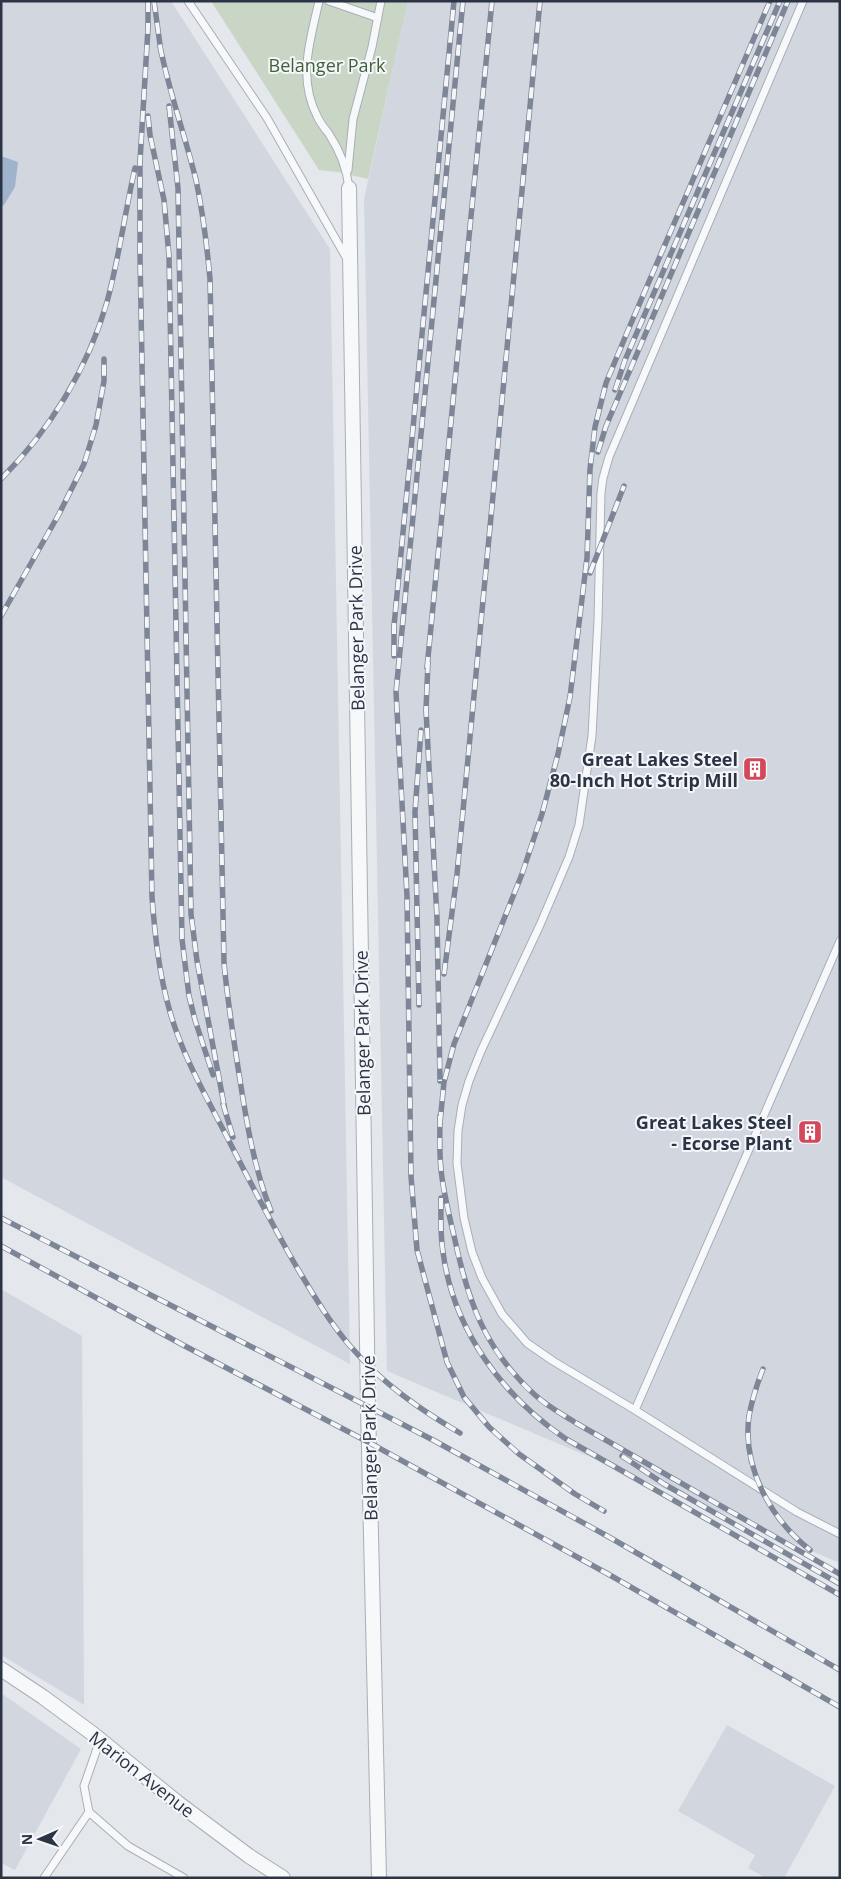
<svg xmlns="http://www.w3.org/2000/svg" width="841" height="1879" viewBox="0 0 841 1879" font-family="'Open Sans',sans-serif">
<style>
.built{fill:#d2d6de}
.green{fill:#c9d6c5}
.water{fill:#9fb4cc}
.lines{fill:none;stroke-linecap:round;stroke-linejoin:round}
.lane-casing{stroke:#a9aeb7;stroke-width:9}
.street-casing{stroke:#a9aeb7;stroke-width:16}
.lane{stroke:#f7f8fa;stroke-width:7}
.street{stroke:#f7f8fa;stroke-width:14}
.rail-casing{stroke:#7d8696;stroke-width:5.5}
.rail{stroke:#f4f6f9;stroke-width:4;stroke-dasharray:11;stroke-linecap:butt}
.labels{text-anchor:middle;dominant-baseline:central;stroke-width:4;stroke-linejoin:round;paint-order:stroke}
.park-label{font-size:18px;fill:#3f6138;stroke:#f4f6f9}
.street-label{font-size:18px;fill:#2b3445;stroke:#f4f6f9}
.poi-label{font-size:18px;font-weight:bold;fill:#2b3445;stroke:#f4f6f9;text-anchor:end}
</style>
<rect width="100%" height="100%" fill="#e4e7ec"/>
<path class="built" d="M1,1h170l159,248 20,1115 -349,-187z
M408,1h432v1562l-453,-192 -23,-1172z
M1,1289l81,47 2,369 -83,-50z
M1,1693l80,56 -66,121 -14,-7z
M727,1725l108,61 -51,92h-18l-18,-10 7,-13 -77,-44z"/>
<path class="green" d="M211,1h197l-40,178 -30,-7 -19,-2z"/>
<path class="water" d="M1,156l17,6 -3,25 -11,18 -3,2z"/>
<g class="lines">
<defs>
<path id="lane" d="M188,1l79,117 80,141
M319,1c-9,41 -22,77 -1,117 3,6 7,11 11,16 11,17 18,35 20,54
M329,1l49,17
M803,1l-194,456 -6,21 -2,15 -3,127 -6,116 -13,89 -10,32 -29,68 -59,126 -12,30 -7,24 -4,26 -1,32 7,55 8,34 10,26 20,36 25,29 26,18 82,49 162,102 43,22
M348,170l5,-51 19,-72 9,-46
M635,1410l205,-469
M100,1740l-16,46 5,26 39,34 56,32
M44,1878l45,-66"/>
<path id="street" d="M349,188l19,1218 11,472
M1,1669l42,28 50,37 85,69 71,53 34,22"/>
</defs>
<use href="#lane" class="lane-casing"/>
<use href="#street" class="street-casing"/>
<use href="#lane" class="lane"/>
<use href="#street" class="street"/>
<defs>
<path id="rail" d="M148,1v27l-8,133v95l12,641c3,39 7,77 18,115 13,45 37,86 58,127 22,43 44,85 68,127 17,28 33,56 55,81 31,36 68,62 109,86
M154,1l7,51
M463,1l-67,691 11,204 4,280 6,74 30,112 17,35 25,30 30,27 56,40 29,17
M160,46c9,46 25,89 36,134 7,33 11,66 14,99l14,684c3,33 8,65 13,98 8,51 15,102 34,150
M169,106l9,82 13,726 6,47 28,149
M148,116l2,19 14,65 5,56 13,683 7,57 6,24 18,55
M615,390l10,-30 155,-359
M598,452l8,-26 182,-425
M1,479c49,-49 87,-111 106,-177 12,-44 18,-90 28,-134
M590,573l34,-87
M1,616l58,-102 25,-50 12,-39 8,-44v-22
M394,656v-30l60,-625
M428,662l-2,48 11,208 3,163
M427,668l65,-667
M444,974l13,-100 83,-873
M419,1005l-4,-193 6,-82
M223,1104l10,33
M440,1116c0,17 -1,35 1,53 2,22 8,45 13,67 14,65 30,113 81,159 12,11 27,19 41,28l264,151
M440,1123l4,-41 10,-38 68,-170 20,-60 16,-60 12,-57 17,-139 3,-89 5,-42 11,-44 23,-55 141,-327
M441,1198c0,18 -1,36 2,54 10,77 59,144 123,187l274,156
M1,1218l432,222 176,97 231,133
M1,1246l182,99 185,97 240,132 232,133
M763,1369c-6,15 -11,31 -14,47 -7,52 22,103 61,134
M622,1456l42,28 176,100"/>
</defs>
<use href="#rail" class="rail-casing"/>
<use href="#rail" class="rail"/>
</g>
<defs>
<symbol id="building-square" viewBox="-11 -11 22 22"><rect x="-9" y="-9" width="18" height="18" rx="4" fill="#d1495b" stroke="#f4f6f9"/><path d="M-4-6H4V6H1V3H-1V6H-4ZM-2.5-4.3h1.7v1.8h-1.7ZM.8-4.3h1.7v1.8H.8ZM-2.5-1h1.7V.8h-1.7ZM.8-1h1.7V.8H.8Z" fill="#fff"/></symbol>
</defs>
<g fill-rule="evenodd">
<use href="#building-square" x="741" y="755" width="28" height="28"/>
<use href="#building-square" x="796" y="1118" width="28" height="28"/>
</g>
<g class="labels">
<g class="park-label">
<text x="327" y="65">Belanger Park</text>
</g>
<g class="street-label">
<text transform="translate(356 628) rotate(-91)">Belanger Park Drive</text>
<text transform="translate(362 1033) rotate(-91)">Belanger Park Drive</text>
<text transform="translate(369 1438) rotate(-91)">Belanger Park Drive</text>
<text transform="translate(142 1774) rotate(38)">Marion Avenue</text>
</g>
<g class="poi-label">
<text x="738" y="759">Great Lakes Steel<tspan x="738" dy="21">80-Inch Hot Strip Mill</tspan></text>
<text x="792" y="1122">Great Lakes Steel<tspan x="792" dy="21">- Ecorse Plant</tspan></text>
</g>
</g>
<rect width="841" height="1879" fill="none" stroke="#2b3445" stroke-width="5"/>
<g transform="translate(40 1839) rotate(268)" stroke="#f4f6f9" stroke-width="4" paint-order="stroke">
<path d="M0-4L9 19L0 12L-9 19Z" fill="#2b3445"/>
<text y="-8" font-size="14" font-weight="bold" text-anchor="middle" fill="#2b3445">N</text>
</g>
</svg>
